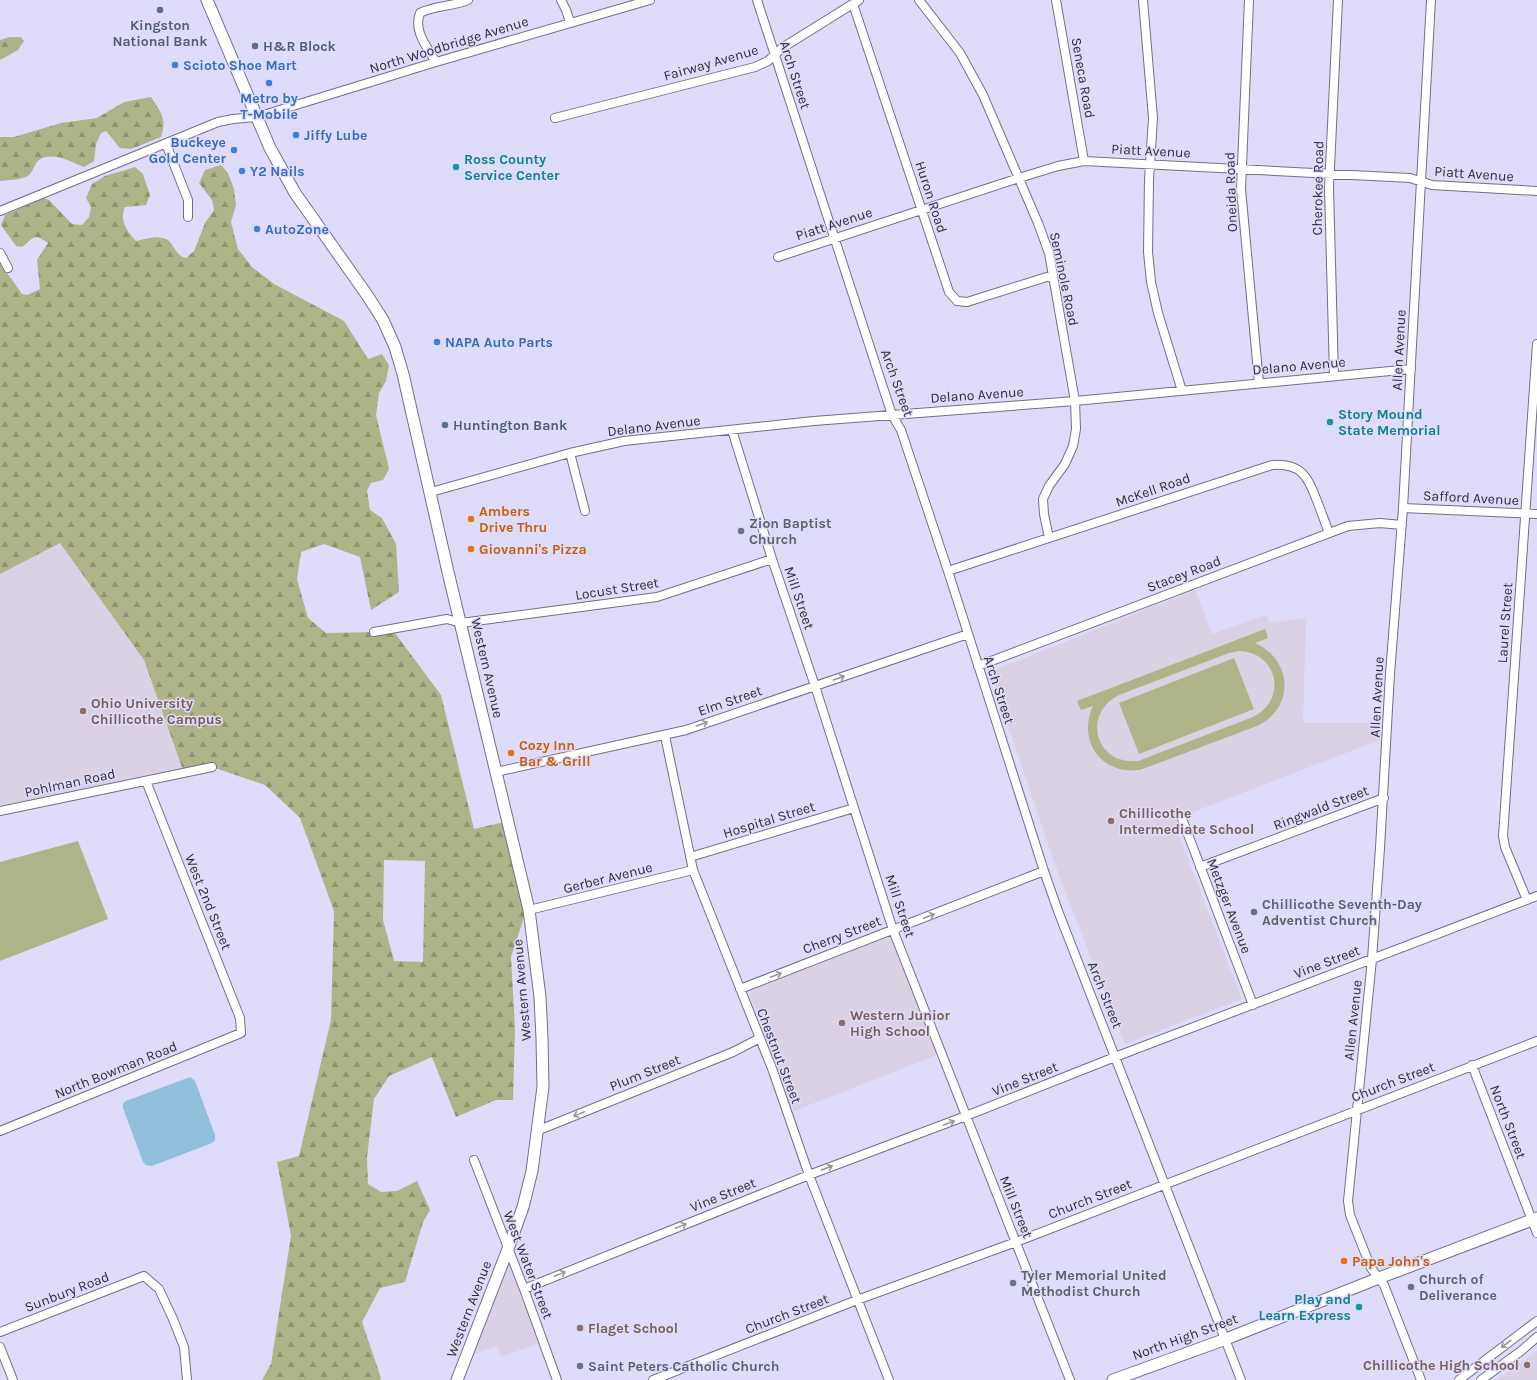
<svg xmlns="http://www.w3.org/2000/svg" width="1537" height="1380" viewBox="0 0 1537 1380" font-family="Karla,sans-serif">
<style>
.commercial{fill:#dad1e6}
.education{fill:#dbd1e5}
.green{fill:#afb488;fill-rule:evenodd}
.forest{fill:url(#forest-firs);fill-rule:evenodd}
.water{fill:#91c0df}
.lines{fill:none;stroke-linecap:round;stroke-linejoin:round}
.minor-casing{stroke:#736f8a;stroke-width:10}
.major-casing{stroke:#736f8a;stroke-width:13}
.minor{stroke:#fff;stroke-width:8}
.major{stroke:#fff;stroke-width:11}
.oneway{stroke:#98969c}
.service-dot{fill:#5c6f8a;stroke:#dfdbfa;stroke-width:1.5}
.shop-dot{fill:#3f7fe0;stroke:#dfdbfa;stroke-width:1.5}
.culture-dot{fill:#0f9aa8;stroke:#dfdbfa;stroke-width:1.5}
.food-dot{fill:#e8710a;stroke:#dfdbfa;stroke-width:1.5}
.worship-dot{fill:#6b7280;stroke:#dfdbfa;stroke-width:1.5}
.education-dot{fill:#8d6e63;stroke:#dfdbfa;stroke-width:1.5}
.labels{text-anchor:middle;dominant-baseline:central;stroke-width:3;stroke-linejoin:round;paint-order:stroke}
.service-label{font-size:14px;font-weight:bold;fill:#4e5e75;stroke:#dfdbfa;text-anchor:start}
.street-label{font-size:14px;fill:#302e3a;stroke:#dfdbfa}
.shop-label{font-size:14px;font-weight:bold;fill:#366cbe;stroke:#dfdbfa;text-anchor:start}
.culture-label{font-size:14px;font-weight:bold;fill:#0d838f;stroke:#dfdbfa;text-anchor:start}
.food-label{font-size:14px;font-weight:bold;fill:#c56008;stroke:#dfdbfa;text-anchor:start}
.worship-label{font-size:14px;font-weight:bold;fill:#5b616d;stroke:#dfdbfa;text-anchor:start}
.education-label{font-size:14px;font-weight:bold;fill:#785e54;stroke:#dfdbfa;text-anchor:start}
</style>
<defs>
<pattern id="forest-firs" width="22" height="20" patternUnits="userSpaceOnUse"><rect width="22" height="20" fill="#afb488"/><path d="M5 1l3.5 6h-7zM16 11l3.5 6h-7z" fill="#8f9370"/></pattern>
</defs>
<rect width="100%" height="100%" fill="#dfdbfa"/>
<path class="commercial" d="M 509,1261 L 540,1343 L 501,1357 L 497,1346 L 471,1355 Z"/>
<path class="education" d="M 62,534 L 148,654 L 184,768 L 0,806 L 0,565 Z
M 1195,590 L 1212,634 L 1266,615 L 1269,623 L 1306,618 L 1303,723 L 1379,723 L 1377,741 L 1188,814 L 1176,828 L 1242,999 L 1125,1044 L 1059,876 L 990,672 Z
M 890,936 L 937,1055 L 794,1111 L 748,990 Z
M 1537,1351 L 1537,1380 L 1496,1380 Z"/>
<path class="green" d="M 1265,629 L 1268,638 L 1255,643 C 1293,660 1295,708 1257,726 L 1140,770 C 1101,775 1077,741 1093,706 L 1081,710 L 1077,701 ZM 1239,651 C 1278,652 1288,700 1253,717 L 1138,761 C 1096,766 1081,714 1119,695 L 1229,653 Z
M 1234,658 L 1254,709 L 1139,754 L 1119,703 Z
M 78,841 L 108,919 L 0,961 L 0,862 Z"/>
<path class="forest" d="M 10,37 L 21,37 L 24,41 L 18,50 L 0,60 L 0,40 Z
M 151,97 C 161,113 167,118 161,137 L 131,149 L 120,148 L 106,131 L 101,133 L 96,144 L 94,161 L 84,167 C 71,162 52,151 39,160 C 34,164 33,172 28,176 C 21,180 8,180 0,181 L 0,137 L 14,137 L 61,123 L 97,118 L 124,102 Z
M 221,165 L 228,173 L 234,189 L 236,205 L 231,222 L 238,249 L 252,267 L 274,284 L 344,321 L 368,359 L 382,354 L 389,365 L 386,381 L 379,393 L 376,415 L 389,469 L 383,480 L 371,483 L 367,491 L 370,510 L 382,518 L 396,544 L 399,592 L 371,610 L 360,557 L 324,544 L 301,552 L 297,579 L 308,618 L 326,633 L 374,632 L 392,629 L 441,695 L 474,829 L 504,822 L 525,914 L 511,957 L 515,1028 L 513,1100 L 496,1100 L 456,1117 L 432,1057 L 389,1076 L 374,1099 L 367,1157 L 368,1184 L 381,1192 L 397,1191 L 417,1181 L 430,1210 L 423,1222 L 405,1282 L 380,1288 L 362,1322 L 381,1378 L 380,1380 L 262,1380 L 271,1364 L 291,1236 L 277,1162 L 299,1156 L 331,1020 L 334,911 L 300,818 L 265,785 L 212,767 L 184,773 L 144,660 L 60,543 L 0,574 L 0,263 L 22,294 L 27,295 L 40,289 L 37,260 L 48,243 C 34,233 34,237 22,247 L 16,246 L 1,225 L 5,215 L 44,198 L 49,200 L 72,224 L 82,225 L 89,217 L 91,207 L 86,198 L 92,184 L 105,176 L 135,167 L 143,174 L 150,195 L 146,205 L 125,207 C 119,221 127,231 136,241 C 145,239 159,234 168,240 C 175,246 176,256 186,258 L 194,251 L 205,223 L 214,210 L 212,200 L 199,183 L 205,170 ZM 384,860 L 425,861 L 423,962 L 394,961 L 383,920 Z"/>
<path class="water" d="M 190,1077 L 195,1081 L 215,1135 L 215,1140 L 212,1143 L 152,1166 L 146,1165 L 143,1162 L 123,1108 L 123,1104 L 126,1101 Z"/>
<g class="lines">
<g class="minor-casing">
<path id="minor" d="M 561,0 L 566,10 L 570,22
M 757,0 L 892,415 L 901,430 L 948,571 L 1044,871 L 1058,911 L 1241,1380
M 919,0 L 960,53 L 983,95 L 1038,223 L 1049,253 L 1075,401 L 1076,429 L 1073,446 L 1065,464 L 1049,486 L 1043,499 L 1044,514 L 1049,538
M 1056,0 L 1084,161
M 1143,0 L 1153,118 L 1149,180 L 1148,252 L 1151,282 L 1158,313 L 1182,391
M 1249,0 L 1241,189 L 1259,383
M 853,4 L 949,292 L 957,301 L 967,302 L 1053,275
M 436,62 C 427,47 413,31 420,13 C 435,5 452,7 468,0
M 555,118 L 755,67 L 768,61 L 782,48 L 859,0
M 166,144 L 188,200 L 188,217
M 0,211 L 218,122 L 233,119 L 257,117 L 436,62 L 650,0
M 0,253 L 8,268
M 778,257 L 1019,178 L 1058,166 L 1084,161 L 1410,178 L 1432,185 L 1537,191
M 1334,376 L 1329,188 L 1338,0
M 732,430 L 772,559 L 815,686 L 893,930 L 1070,1380
M 570,453 L 585,511
M 431,492 L 570,453 L 624,441 L 814,421 L 1075,401 L 1411,369
M 1403,508 L 1537,514
M 948,571 L 1272,465 C 1301,463 1308,476 1317,501 C 1321,511 1325,522 1329,533
M 374,632 L 447,619 L 461,623 L 657,597 L 772,559
M 978,666 L 1348,526 L 1380,523 L 1402,525
M 665,736 L 693,870 L 773,1071 L 809,1175 L 889,1380
M 496,772 L 686,730 L 968,634
M 0,811 L 212,767
M 1181,816 L 1253,1005
M 690,857 L 854,808
M 1200,867 L 1384,798
M 1527,900 L 1505,847 L 1503,836 L 1537,344
M 529,910 L 693,870
M 740,989 L 1044,871
M 1472,1065 L 1537,1233
M 539,1130 L 733,1052 L 760,1038
M 0,1131 L 241,1033 L 240,1018 L 146,781
M 474,1160 L 524,1289 L 557,1380
M 524,1289 L 809,1175 L 966,1116 L 1115,1057 L 1537,896
M 0,1332 L 144,1276 L 159,1289 L 173,1319 L 184,1347 L 187,1380
M 0,1347 L 13,1380
M 653,1380 L 857,1300 L 1016,1242 L 1537,1041
M 1421,1380 L 1384,1285 L 1371,1268 L 1350,1215 L 1348,1201 L 1372,959 L 1380,848 L 1390,674 L 1403,508 L 1431,0
M 1459,1380 L 1537,1321
M 1481,1380 L 1521,1351 L 1537,1337"/>
</g>
<g class="major-casing">
<path id="major" d="M 207,0 L 270,148 L 295,193 L 367,295 L 383,320 L 395,347 L 403,374 L 448,572 L 529,910 L 540,997 L 542,1038 L 543,1087 L 532,1171 L 523,1207 L 508,1249 L 457,1380
M 1113,1380 L 1226,1339 L 1379,1278 L 1537,1218"/>
</g>
<use href="#minor" class="minor"/>
<use href="#major" class="major"/>
</g>
<defs><path id="oneway-shaft" d="M-6 0H5M1.5-3L5.5 0L1.5 3" fill="none" stroke-width="1.6" stroke-linecap="round" stroke-linejoin="round"/></defs>
<g class="oneway">
<use href="#oneway-shaft" transform="translate(839 678) rotate(-19)"/>
<use href="#oneway-shaft" transform="translate(702 724) rotate(-19)"/>
<use href="#oneway-shaft" transform="translate(929 916) rotate(-21)"/>
<use href="#oneway-shaft" transform="translate(776 975) rotate(-21)"/>
<use href="#oneway-shaft" transform="translate(579 1114) rotate(158)"/>
<use href="#oneway-shaft" transform="translate(949 1123) rotate(-20)"/>
<use href="#oneway-shaft" transform="translate(827 1168) rotate(-20)"/>
<use href="#oneway-shaft" transform="translate(681 1226) rotate(-22)"/>
<use href="#oneway-shaft" transform="translate(560 1274) rotate(-22)"/>
<use href="#oneway-shaft" transform="translate(1506 1344) rotate(143)"/>
</g>
<g class="service-dot">
<circle cx="160" cy="10" r="4"/>
<circle cx="255" cy="46" r="4"/>
<circle cx="445" cy="425" r="4"/>
</g>
<g class="shop-dot">
<circle cx="175" cy="65" r="4"/>
<circle cx="269" cy="83" r="4"/>
<circle cx="296" cy="135" r="4"/>
<circle cx="234" cy="150" r="4"/>
<circle cx="242" cy="171" r="4"/>
<circle cx="257" cy="229" r="4"/>
<circle cx="437" cy="342" r="4"/>
</g>
<g class="culture-dot">
<circle cx="456" cy="167" r="4"/>
<circle cx="1330" cy="422" r="4"/>
<circle cx="1359" cy="1307" r="4"/>
</g>
<g class="food-dot">
<circle cx="471" cy="519" r="4"/>
<circle cx="471" cy="549" r="4"/>
<circle cx="511" cy="753" r="4"/>
<circle cx="1344" cy="1261" r="4"/>
</g>
<g class="worship-dot">
<circle cx="741" cy="531" r="4"/>
<circle cx="1254" cy="912" r="4"/>
<circle cx="1013" cy="1283" r="4"/>
<circle cx="1411" cy="1287" r="4"/>
<circle cx="580" cy="1366" r="4"/>
</g>
<g class="education-dot">
<circle cx="83" cy="711" r="4"/>
<circle cx="1111" cy="821" r="4"/>
<circle cx="842" cy="1023" r="4"/>
<circle cx="580" cy="1328" r="4"/>
<circle cx="1527" cy="1365" r="4"/>
</g>
<g class="labels">
<g class="service-label">
<text x="160" y="25" text-anchor="middle">Kingston<tspan x="160" dy="16">National Bank</tspan></text>
<text x="263" y="46">H&amp;R Block</text>
<text x="453" y="425">Huntington Bank</text>
</g>
<g class="street-label">
<text transform="translate(449 45) rotate(-17)">North Woodbridge Avenue</text>
<text transform="translate(711 63) rotate(-16)">Fairway Avenue</text>
<text transform="translate(795 75) rotate(72)">Arch Street</text>
<text transform="translate(1083 78) rotate(80)">Seneca Road</text>
<text transform="translate(1151 151) rotate(3)">Piatt Avenue</text>
<text transform="translate(1474 174) rotate(4)">Piatt Avenue</text>
<text transform="translate(1318 188) rotate(-89)">Cherokee Road</text>
<text transform="translate(1231 192) rotate(-92)">Oneida Road</text>
<text transform="translate(931 197) rotate(72)">Huron Road</text>
<text transform="translate(834 224) rotate(-18)">Piatt Avenue</text>
<text transform="translate(1064 279) rotate(78)">Seminole Road</text>
<text transform="translate(1399 350) rotate(-87)">Allen Avenue</text>
<text transform="translate(1299 366) rotate(-5)">Delano Avenue</text>
<text transform="translate(897 383) rotate(70)">Arch Street</text>
<text transform="translate(977 395) rotate(-4)">Delano Avenue</text>
<text transform="translate(654 426) rotate(-7)">Delano Avenue</text>
<text transform="translate(1153 490) rotate(-19)">McKell Road</text>
<text transform="translate(1471 498) rotate(3)">Safford Avenue</text>
<text transform="translate(1184 574) rotate(-21)">Stacey Road</text>
<text transform="translate(617 589) rotate(-9)">Locust Street</text>
<text transform="translate(799 598) rotate(71)">Mill Street</text>
<text transform="translate(1505 623) rotate(-86)">Laurel Street</text>
<text transform="translate(487 668) rotate(77)">Western Avenue</text>
<text transform="translate(999 690) rotate(72)">Arch Street</text>
<text transform="translate(1377 697) rotate(-87)">Allen Avenue</text>
<text transform="translate(730 701) rotate(-19)">Elm Street</text>
<text transform="translate(70 783) rotate(-12)">Pohlman Road</text>
<text transform="translate(1321 808) rotate(-21)">Ringwald Street</text>
<text transform="translate(769 820) rotate(-17)">Hospital Street</text>
<text transform="translate(608 878) rotate(-14)">Gerber Avenue</text>
<text transform="translate(208 902) rotate(68)">West 2nd Street</text>
<text transform="translate(900 906) rotate(71)">Mill Street</text>
<text transform="translate(1229 906) rotate(69)">Metzger Avenue</text>
<text transform="translate(842 935) rotate(-21)">Cherry Street</text>
<text transform="translate(1327 962) rotate(-21)">Vine Street</text>
<text transform="translate(522 990) rotate(-95)">Western Avenue</text>
<text transform="translate(1105 995) rotate(68)">Arch Street</text>
<text transform="translate(1353 1020) rotate(-84)">Allen Avenue</text>
<text transform="translate(779 1056) rotate(69)">Chestnut Street</text>
<text transform="translate(116 1070) rotate(-22)">North Bowman Road</text>
<text transform="translate(645 1073) rotate(-22)">Plum Street</text>
<text transform="translate(1025 1079) rotate(-22)">Vine Street</text>
<text transform="translate(1393 1082) rotate(-21)">Church Street</text>
<text transform="translate(1508 1122) rotate(69)">North Street</text>
<text transform="translate(723 1195) rotate(-22)">Vine Street</text>
<text transform="translate(1090 1199) rotate(-21)">Church Street</text>
<text transform="translate(1016 1207) rotate(68)">Mill Street</text>
<text transform="translate(528 1265) rotate(69)">West Water Street</text>
<text transform="translate(67 1292) rotate(-21)">Sunbury Road</text>
<text transform="translate(469 1309) rotate(-69)">Western Avenue</text>
<text transform="translate(787 1314) rotate(-21)">Church Street</text>
<text transform="translate(1185 1337) rotate(-20)">North High Street</text>
</g>
<g class="shop-label">
<text x="183" y="65">Scioto Shoe Mart</text>
<text x="269" y="98" text-anchor="middle">Metro by<tspan x="269" dy="16">T-Mobile</tspan></text>
<text x="304" y="135">Jiffy Lube</text>
<text x="226" y="142" text-anchor="end">Buckeye<tspan x="226" dy="16">Gold Center</tspan></text>
<text x="250" y="171">Y2 Nails</text>
<text x="265" y="229">AutoZone</text>
<text x="445" y="342">NAPA Auto Parts</text>
</g>
<g class="culture-label">
<text x="464" y="159">Ross County<tspan x="464" dy="16">Service Center</tspan></text>
<text x="1338" y="414">Story Mound<tspan x="1338" dy="16">State Memorial</tspan></text>
<text x="1351" y="1299" text-anchor="end">Play and<tspan x="1351" dy="16">Learn Express</tspan></text>
</g>
<g class="food-label">
<text x="479" y="511">Ambers<tspan x="479" dy="16">Drive Thru</tspan></text>
<text x="479" y="549">Giovanni's Pizza</text>
<text x="519" y="745">Cozy Inn<tspan x="519" dy="16">Bar &amp; Grill</tspan></text>
<text x="1352" y="1261">Papa John's</text>
</g>
<g class="worship-label">
<text x="749" y="523">Zion Baptist<tspan x="749" dy="16">Church</tspan></text>
<text x="1262" y="904">Chillicothe Seventh-Day<tspan x="1262" dy="16">Adventist Church</tspan></text>
<text x="1021" y="1275">Tyler Memorial United<tspan x="1021" dy="16">Methodist Church</tspan></text>
<text x="1419" y="1279">Church of<tspan x="1419" dy="16">Deliverance</tspan></text>
<text x="588" y="1366">Saint Peters Catholic Church</text>
</g>
<g class="education-label">
<text x="91" y="703">Ohio University<tspan x="91" dy="16">Chillicothe Campus</tspan></text>
<text x="1119" y="813">Chillicothe<tspan x="1119" dy="16">Intermediate School</tspan></text>
<text x="850" y="1015">Western Junior<tspan x="850" dy="16">High School</tspan></text>
<text x="588" y="1328">Flaget School</text>
<text x="1519" y="1365" text-anchor="end">Chillicothe High School</text>
</g>
</g>
</svg>
